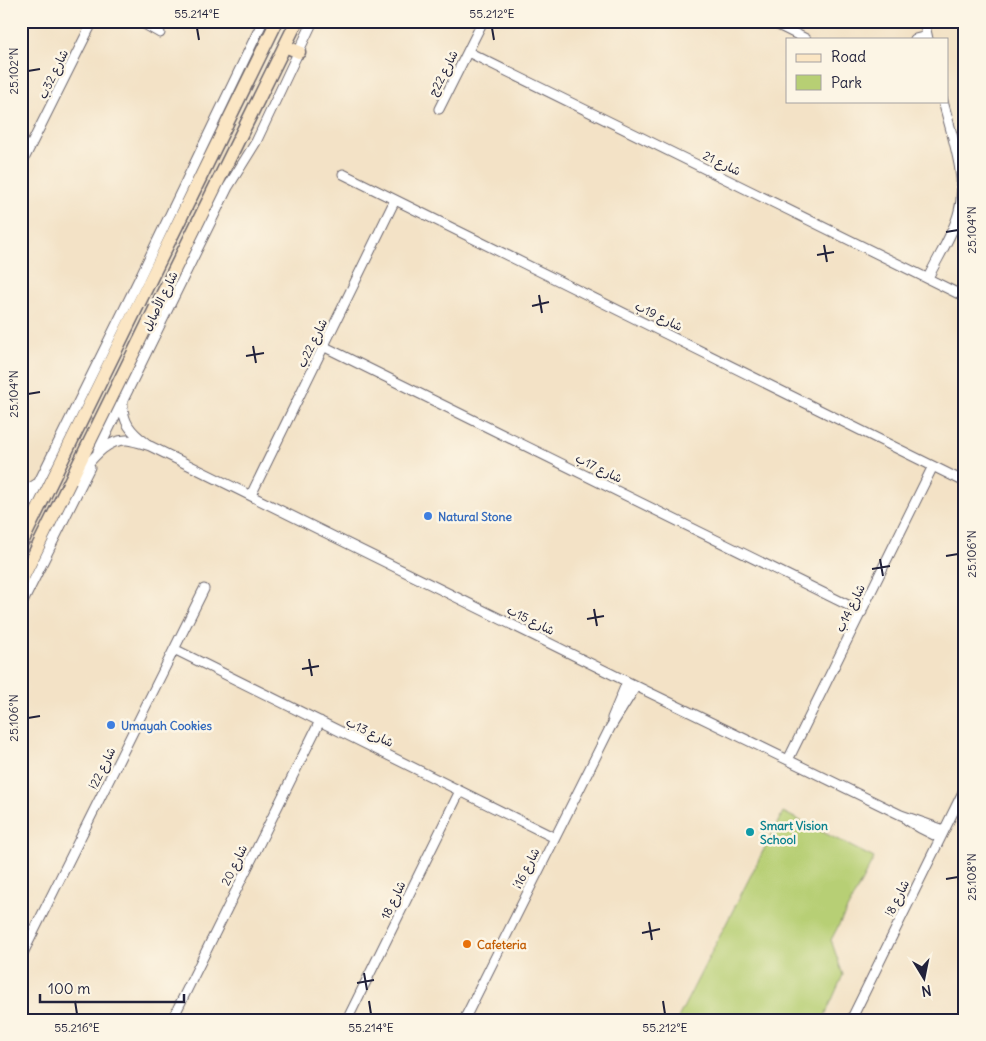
<svg xmlns="http://www.w3.org/2000/svg" width="986" height="1041" viewBox="0 0 986 1041" font-family="Delius,'Playpen Sans Arabic',sans-serif">
<style>
.green{fill:#b7cf74;stroke:#6c7858}
.lines{fill:none;stroke-linecap:round;stroke-linejoin:round}
.street-casing{stroke:#6b656c;stroke-width:11}
.secondary-casing{stroke:#6b656c;stroke-width:15}
.street{stroke:#fff;stroke-width:9}
.secondary{stroke:#fbe6c4;stroke-width:12}
.ticks{fill:none;stroke:#22223b;stroke-width:2}
.shop-dot{fill:#3f7fe0;stroke:#fcf5e5;stroke-width:2}
.culture-dot{fill:#0f9aa8;stroke:#fcf5e5;stroke-width:2}
.food-dot{fill:#e8710a;stroke:#fcf5e5;stroke-width:2}
.labels{text-anchor:middle;dominant-baseline:central;stroke-width:5;stroke-linejoin:round;paint-order:stroke}
.street-label{font-size:12px;fill:#22223b;stroke:#fcf5e5}
.shop-label{font-size:12px;font-weight:bold;fill:#366cbe;stroke:#fcf5e5;text-anchor:start}
.culture-label{font-size:12px;font-weight:bold;fill:#0d838f;stroke:#fcf5e5;text-anchor:start}
.food-label{font-size:12px;font-weight:bold;fill:#c56008;stroke:#fcf5e5;text-anchor:start}
.neatline{fill:none;stroke:#22223b;stroke-width:2}
.ticks-label{font-size:12px;text-anchor:middle;fill:#22223b}
</style>
<rect width="100%" height="100%" fill="#fcf5e5"/>
<filter id="ink" filterUnits="userSpaceOnUse"><feTurbulence type="fractalNoise" baseFrequency=".02" numOctaves="2"/><feDisplacementMap in="SourceGraphic" scale="10" xChannelSelector="R" yChannelSelector="G"/><feConvolveMatrix kernelMatrix="1 2 1 2 8 2 1 2 1" color-interpolation-filters="sRGB"/></filter>
<filter id="wash" filterUnits="userSpaceOnUse"><feTurbulence type="fractalNoise" baseFrequency=".0096" numOctaves="4" result="noise"/><feDisplacementMap in="SourceGraphic" scale="20" xChannelSelector="R" yChannelSelector="G"/><feGaussianBlur stdDeviation="1.12" result="paint"/><feColorMatrix in="noise" values="0 0 0 0 0 0 0 0 0 0 0 0 0 0 0 0 0 1.4 0 .05"/><feComposite in="paint" operator="in"/></filter>
<g filter="url(#wash)">
<rect width="100%" height="100%" fill="#f3e2c6"/>
<path class="green" d="M 783,812 L 874,858 L 831,940 L 843,975 L 823,1020 L 677,1020 Z"/>
</g>
<g filter="url(#ink)">
<g class="lines">
<g class="street-casing">
<path id="street" d="M 139,21 L 160,33
M 770,21 L 806,39
M 924,21 L 928,39
M 915,39 L 927,36
M 468,52 L 965,297
M 439,109 L 483,21
M 21,142 L 30,147
M 21,165 L 93,21
M 343,174 L 965,482
M 928,278 C 938,257 954,233 959,211 C 968,179 951,133 943,101
M 325,347 L 862,612
M 123,402 C 122,422 131,432 146,443
M 98,451 L 228,187 L 256,142 L 313,21
M 75,479 C 89,464 104,439 127,440 C 135,441 143,444 150,446 L 636,686 L 901,815 L 944,830
M 21,494 L 36,484
M 251,495 L 395,200
M 21,518 L 139,279 L 263,21
M 21,606 L 90,467
M 174,649 L 555,838
M 612,718 L 627,682
M 788,760 L 933,466
M 907,820 L 920,828 L 940,838
M 21,957 L 204,589
M 172,1020 L 320,721
M 347,1020 L 460,791
M 464,1020 L 610,728 L 636,686
M 851,1020 L 965,788"/>
</g>
<g class="secondary-casing">
<path id="secondary" d="M 285,46 L 299,52
M 21,544 L 277,21
M 21,581 L 297,21"/>
</g>
<use href="#street" class="street"/>
<use href="#secondary" class="secondary"/>
</g>
</g>
<path class="ticks" d="M 197,28 L 199,40M 492,28 L 494,40M 28,71 L 40,69M 946,232 L 958,230M 824,245 L 827,262M 817,255 L 834,252M 539,295 L 542,313M 532,306 L 549,302M 253,346 L 256,363M 246,356 L 264,353M 28,394 L 40,392M 946,556 L 958,554M 880,559 L 883,576M 872,569 L 890,566M 594,609 L 597,626M 587,619 L 604,616M 309,659 L 312,676M 302,669 L 319,666M 28,718 L 40,716M 946,879 L 958,877M 649,922 L 652,940M 642,933 L 660,929M 364,973 L 367,990M 357,983 L 374,980M 75,1001 L 77,1014M 369,1001 L 371,1014M 663,1001 L 665,1014"/>
<g class="shop-dot">
<circle cx="428" cy="516" r="5"/>
<circle cx="111" cy="725" r="5"/>
</g>
<circle class="culture-dot" cx="750" cy="832" r="5"/>
<circle class="food-dot" cx="467" cy="944" r="5"/>
<g class="labels">
<g class="street-label">
<text transform="translate(443 73) rotate(-63)">شارع 22ج</text>
<text transform="translate(53 74) rotate(-64)">شارع 32ب</text>
<text transform="translate(722 163) rotate(26)">شارع 21</text>
<text transform="translate(160 301) rotate(-64)">شارع الأصايل</text>
<text transform="translate(659 316) rotate(26)">شارع 19ب</text>
<text transform="translate(312 343) rotate(-64)">شارع 22ب</text>
<text transform="translate(599 468) rotate(26)">شارع 17ب</text>
<text transform="translate(850 608) rotate(-64)">شارع 14ب</text>
<text transform="translate(531 620) rotate(26)">شارع 15ب</text>
<text transform="translate(370 732) rotate(26)">شارع 13ب</text>
<text transform="translate(102 768) rotate(-64)">شارع 22ا</text>
<text transform="translate(234 865) rotate(-64)">شارع 20</text>
<text transform="translate(526 868) rotate(-63)">شارع 16ا</text>
<text transform="translate(897 898) rotate(-64)">شارع 8ا</text>
<text transform="translate(393 900) rotate(-64)">شارع 18</text>
</g>
<g class="shop-label">
<text x="438" y="516">Natural Stone</text>
<text x="121" y="725">Umayah Cookies</text>
</g>
<g class="culture-label">
<text x="760" y="825">Smart Vision<tspan x="760" dy="14">School</tspan></text>
</g>
<g class="food-label">
<text x="477" y="944">Cafeteria</text>
</g>
</g>
<rect width="986" height="1041" fill="none" stroke="#fcf5e5" stroke-width="55"/>
<rect x="786" y="38" width="162" height="65" fill="#fcf5e5" stroke="#a5a1a1"/>
<rect x="796" y="54" width="25" height="8" fill="#fbe6c4" stroke="#a5a1a1"/>
<text x="831" y="62" font-size="15" fill="#22223b">Road</text>
<rect x="796" y="75" width="25" height="15" fill="#b7cf74" stroke="#a5a1a1"/>
<text x="831" y="88" font-size="15" fill="#22223b">Park</text>
<g transform="translate(924 978) rotate(170)" stroke="#fcf5e5" stroke-width="4" paint-order="stroke">
<path d="M0-4L9 19L0 12L-9 19Z" fill="#22223b"/>
<text y="-8" font-size="14" font-weight="bold" text-anchor="middle" fill="#22223b">N</text>
</g>
<path d="M40 994v8h144v-8" fill="none" stroke="#22223b" stroke-width="2.5"/>
<text x="48" y="994" font-size="15" fill="#22223b" stroke="#fcf5e5" stroke-width="4" paint-order="stroke">100 m</text>
<rect x="28" y="28" width="930" height="986" class="neatline"/>
<g class="ticks-label">
<text x="197" y="18">55.214°E</text>
<text x="492" y="18">55.212°E</text>
<text transform="translate(14 71) rotate(-90)" y="4">25.102°N</text>
<text transform="translate(972 230) rotate(-90)" y="4">25.104°N</text>
<text transform="translate(14 394) rotate(-90)" y="4">25.104°N</text>
<text transform="translate(972 554) rotate(-90)" y="4">25.106°N</text>
<text transform="translate(14 718) rotate(-90)" y="4">25.106°N</text>
<text transform="translate(972 877) rotate(-90)" y="4">25.108°N</text>
<text x="77" y="1032">55.216°E</text>
<text x="371" y="1032">55.214°E</text>
<text x="665" y="1032">55.212°E</text>
</g>
</svg>
